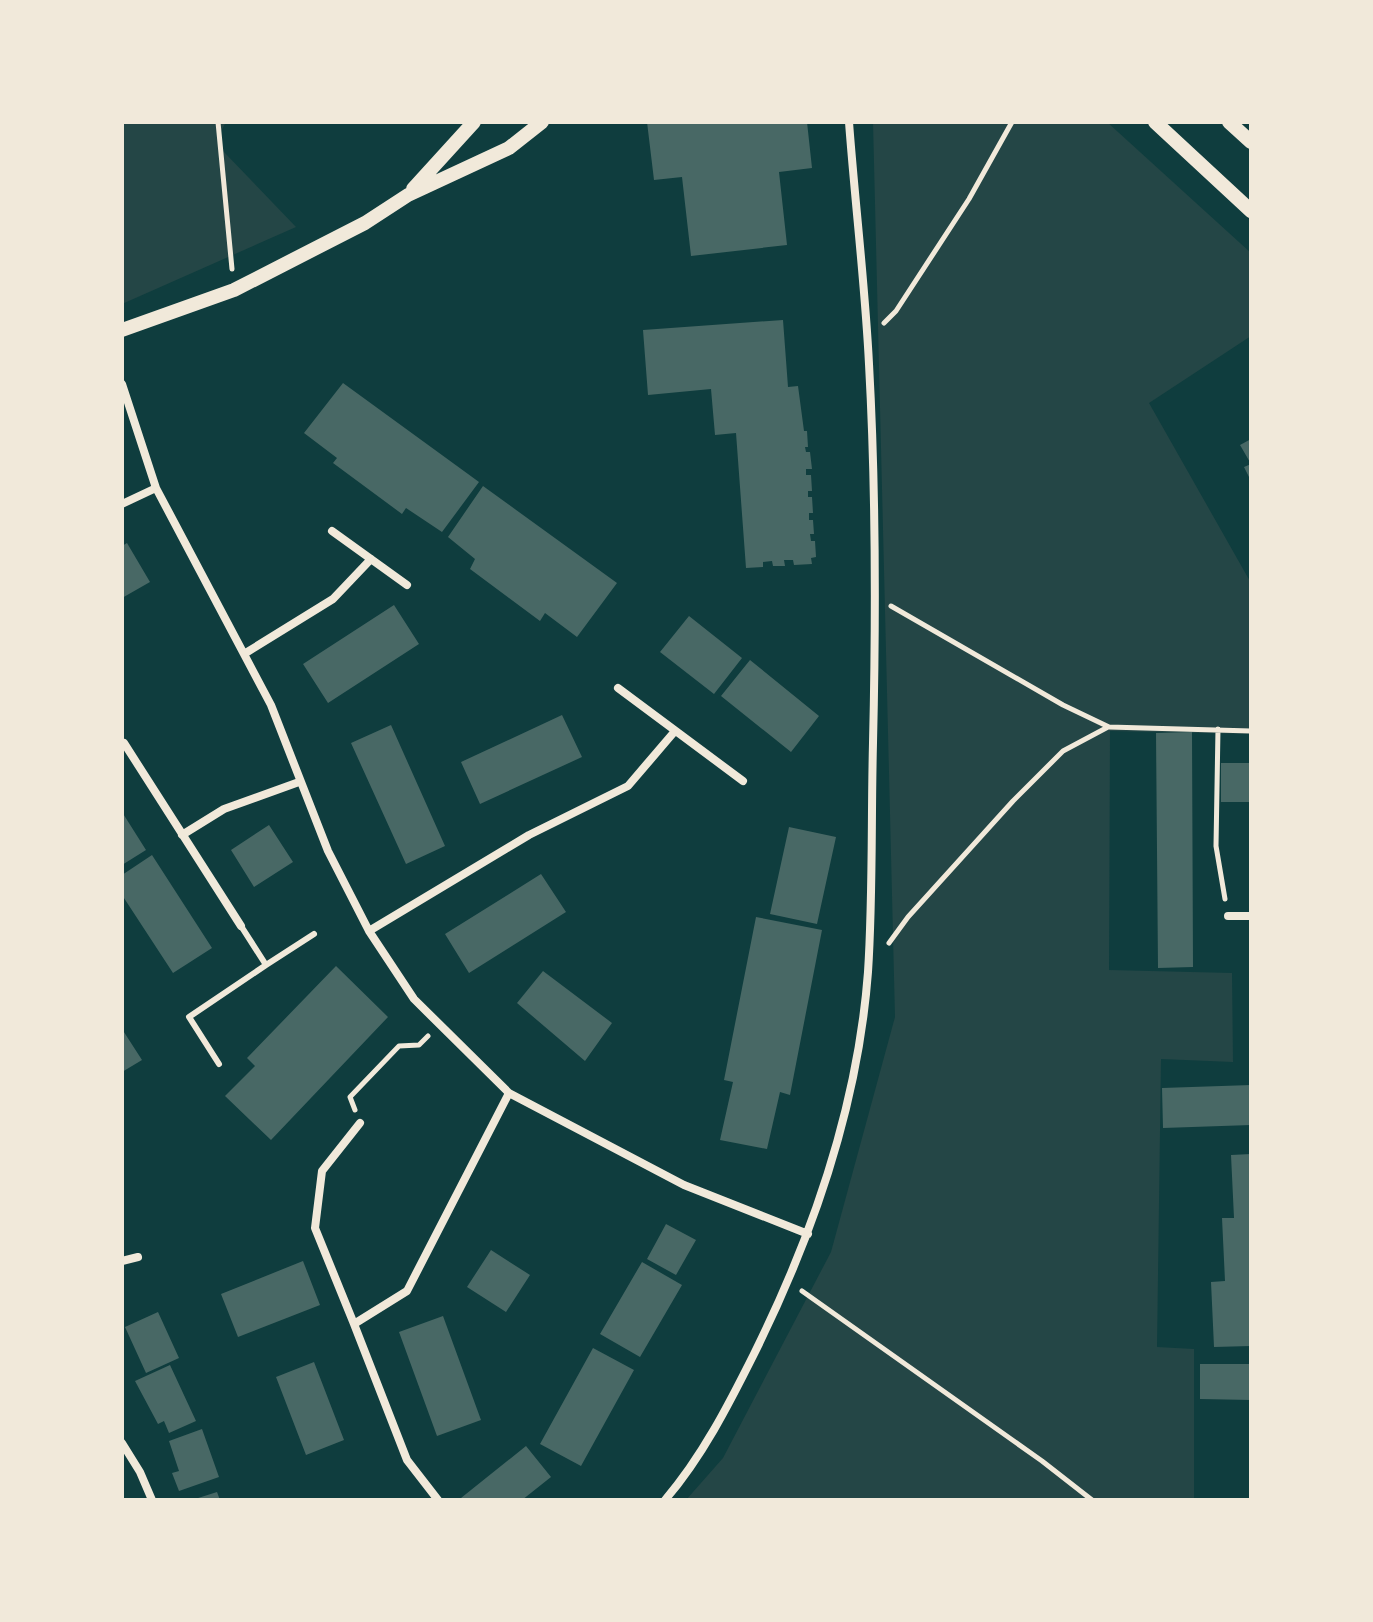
<svg xmlns="http://www.w3.org/2000/svg" width="1373" height="1622" viewBox="0 0 1373 1622" font-family="'Work Sans',sans-serif">
<style>
.green{fill:#244646}
.building{fill:#486865}
.lines{fill:none;stroke-linecap:round;stroke-linejoin:round}
.path{stroke:#f1e9da;stroke-width:5}
.service{stroke:#f1e9da;stroke-width:6}
.minor{stroke:#f1e9da;stroke-width:8}
.tertiary{stroke:#f1e9da;stroke-width:14}
</style>
<rect width="100%" height="100%" fill="#0f3d3e"/>
<path class="green" d="M 122,122 L 226,122 L 220,133 L 223,151 L 296,227 L 122,304 Z
M 873,122 L 1107,122 L 1251,253 L 1251,336 L 1149,403 L 1251,583 L 1251,734 L 1110,731 L 1109,970 L 1232,973 L 1233,1062 L 1161,1059 L 1157,1347 L 1194,1349 L 1194,1500 L 686,1500 L 723,1458 L 831,1252 L 895,1017 Z"/>
<path class="building" d="M 647,122 L 807,122 L 812,168 L 779,172 L 787,245 L 691,256 L 682,177 L 654,180 Z
M 783,320 L 788,387 L 798,386 L 804,431 L 807,431 L 808,447 L 805,447 L 806,452 L 810,452 L 812,469 L 806,469 L 806,475 L 811,475 L 812,491 L 808,491 L 808,497 L 812,497 L 813,513 L 809,513 L 809,520 L 813,520 L 814,534 L 810,534 L 811,541 L 815,541 L 816,557 L 811,558 L 812,564 L 794,565 L 793,560 L 784,560 L 785,566 L 773,566 L 772,561 L 763,562 L 763,567 L 746,568 L 736,433 L 715,435 L 711,389 L 648,395 L 643,330 Z
M 343,383 L 479,482 L 442,532 L 406,508 L 402,514 L 333,463 L 337,458 L 304,433 Z
M 1251,439 L 1251,481 L 1244,467 L 1251,464 L 1240,445 Z
M 483,486 L 617,583 L 577,637 L 545,613 L 540,621 L 470,569 L 475,559 L 448,537 Z
M 127,543 L 150,582 L 122,598 L 122,546 Z
M 394,605 L 419,644 L 328,703 L 303,664 Z
M 689,616 L 742,658 L 714,694 L 660,652 Z
M 750,660 L 819,716 L 791,752 L 721,696 Z
M 562,715 L 582,757 L 480,804 L 461,762 Z
M 391,725 L 445,846 L 406,864 L 351,743 Z
M 1192,732 L 1193,967 L 1158,968 L 1156,733 Z
M 1221,763 L 1251,763 L 1251,802 L 1221,802 Z
M 122,812 L 146,850 L 122,865 Z
M 269,825 L 293,862 L 254,887 L 231,850 Z
M 789,827 L 836,837 L 817,924 L 770,914 Z
M 152,855 L 212,948 L 173,973 L 122,895 L 122,875 Z
M 541,874 L 566,912 L 469,973 L 445,934 Z
M 756,917 L 822,930 L 790,1095 L 780,1092 L 767,1149 L 720,1140 L 733,1082 L 724,1080 Z
M 336,966 L 388,1017 L 271,1140 L 225,1096 L 255,1066 L 247,1058 Z
M 543,971 L 612,1023 L 585,1061 L 517,1003 Z
M 122,1029 L 142,1060 L 122,1072 Z
M 1251,1085 L 1251,1125 L 1163,1128 L 1162,1088 Z
M 1251,1154 L 1251,1346 L 1214,1347 L 1211,1282 L 1225,1281 L 1222,1218 L 1234,1218 L 1231,1155 Z
M 666,1224 L 696,1240 L 676,1275 L 647,1259 Z
M 491,1250 L 530,1275 L 506,1312 L 467,1287 Z
M 303,1261 L 320,1305 L 238,1337 L 221,1294 Z
M 642,1262 L 682,1285 L 640,1357 L 600,1334 Z
M 158,1312 L 179,1358 L 146,1373 L 125,1327 Z
M 443,1316 L 481,1420 L 437,1436 L 399,1332 Z
M 593,1348 L 634,1370 L 581,1466 L 540,1444 Z
M 314,1362 L 344,1440 L 306,1455 L 276,1377 Z
M 1200,1364 L 1251,1364 L 1251,1400 L 1200,1399 Z
M 170,1365 L 196,1421 L 169,1433 L 164,1421 L 158,1424 L 135,1381 Z
M 202,1429 L 219,1477 L 179,1491 L 172,1473 L 179,1471 L 169,1441 Z
M 526,1446 L 551,1477 L 522,1500 L 462,1500 L 461,1498 Z
M 217,1492 L 220,1500 L 195,1500 L 195,1499 Z"/>
<g class="lines">
<path class="path" d="M 218,122 L 232,269
M 884,323 L 896,311 L 969,199 L 1012,122
M 891,606 L 1063,705 L 1109,727 L 1251,731
M 1218,729 L 1216,846 L 1225,899
M 889,943 L 908,917 L 1013,801 L 1063,751 L 1108,727
M 355,1110 L 350,1097 L 399,1046 L 419,1045 L 428,1036
M 802,1291 L 1042,1461 L 1092,1500"/>
<path class="service" d="M 241,926 L 266,965 L 314,934
M 219,1064 L 189,1017 L 266,965"/>
<path class="minor" d="M 122,384 L 156,488 L 271,705 L 328,851 L 369,931 L 414,999 L 509,1093 L 684,1185 L 808,1234
M 122,504 L 156,488
M 332,531 L 407,585
M 244,654 L 333,599 L 371,559
M 618,688 L 743,781
M 124,743 L 241,926
M 182,835 L 224,809 L 299,782
M 1228,916 L 1251,916
M 369,931 L 529,835 L 628,786 L 675,731
M 122,1261 L 138,1257
M 354,1324 L 315,1228 L 322,1171 L 360,1123
M 122,1443 L 140,1472 L 152,1500
M 438,1500 L 407,1460 L 354,1324 L 407,1291 L 509,1093
M 665,1500 C 702,1457 729,1404 754,1354 C 813,1235 858,1105 868,972 C 873,896 871,819 873,743 C 876,617 876,491 869,364 C 865,284 855,203 849,122"/>
<path class="tertiary" d="M 1155,122 L 1251,211
M 1229,122 L 1251,142
M 413,189 L 474,122
M 122,330 L 234,290 L 365,223 L 408,195 L 509,148 L 542,122"/>
</g>
<rect width="1373" height="1622" fill="none" stroke="#f1e9da" stroke-width="248"/>
</svg>
